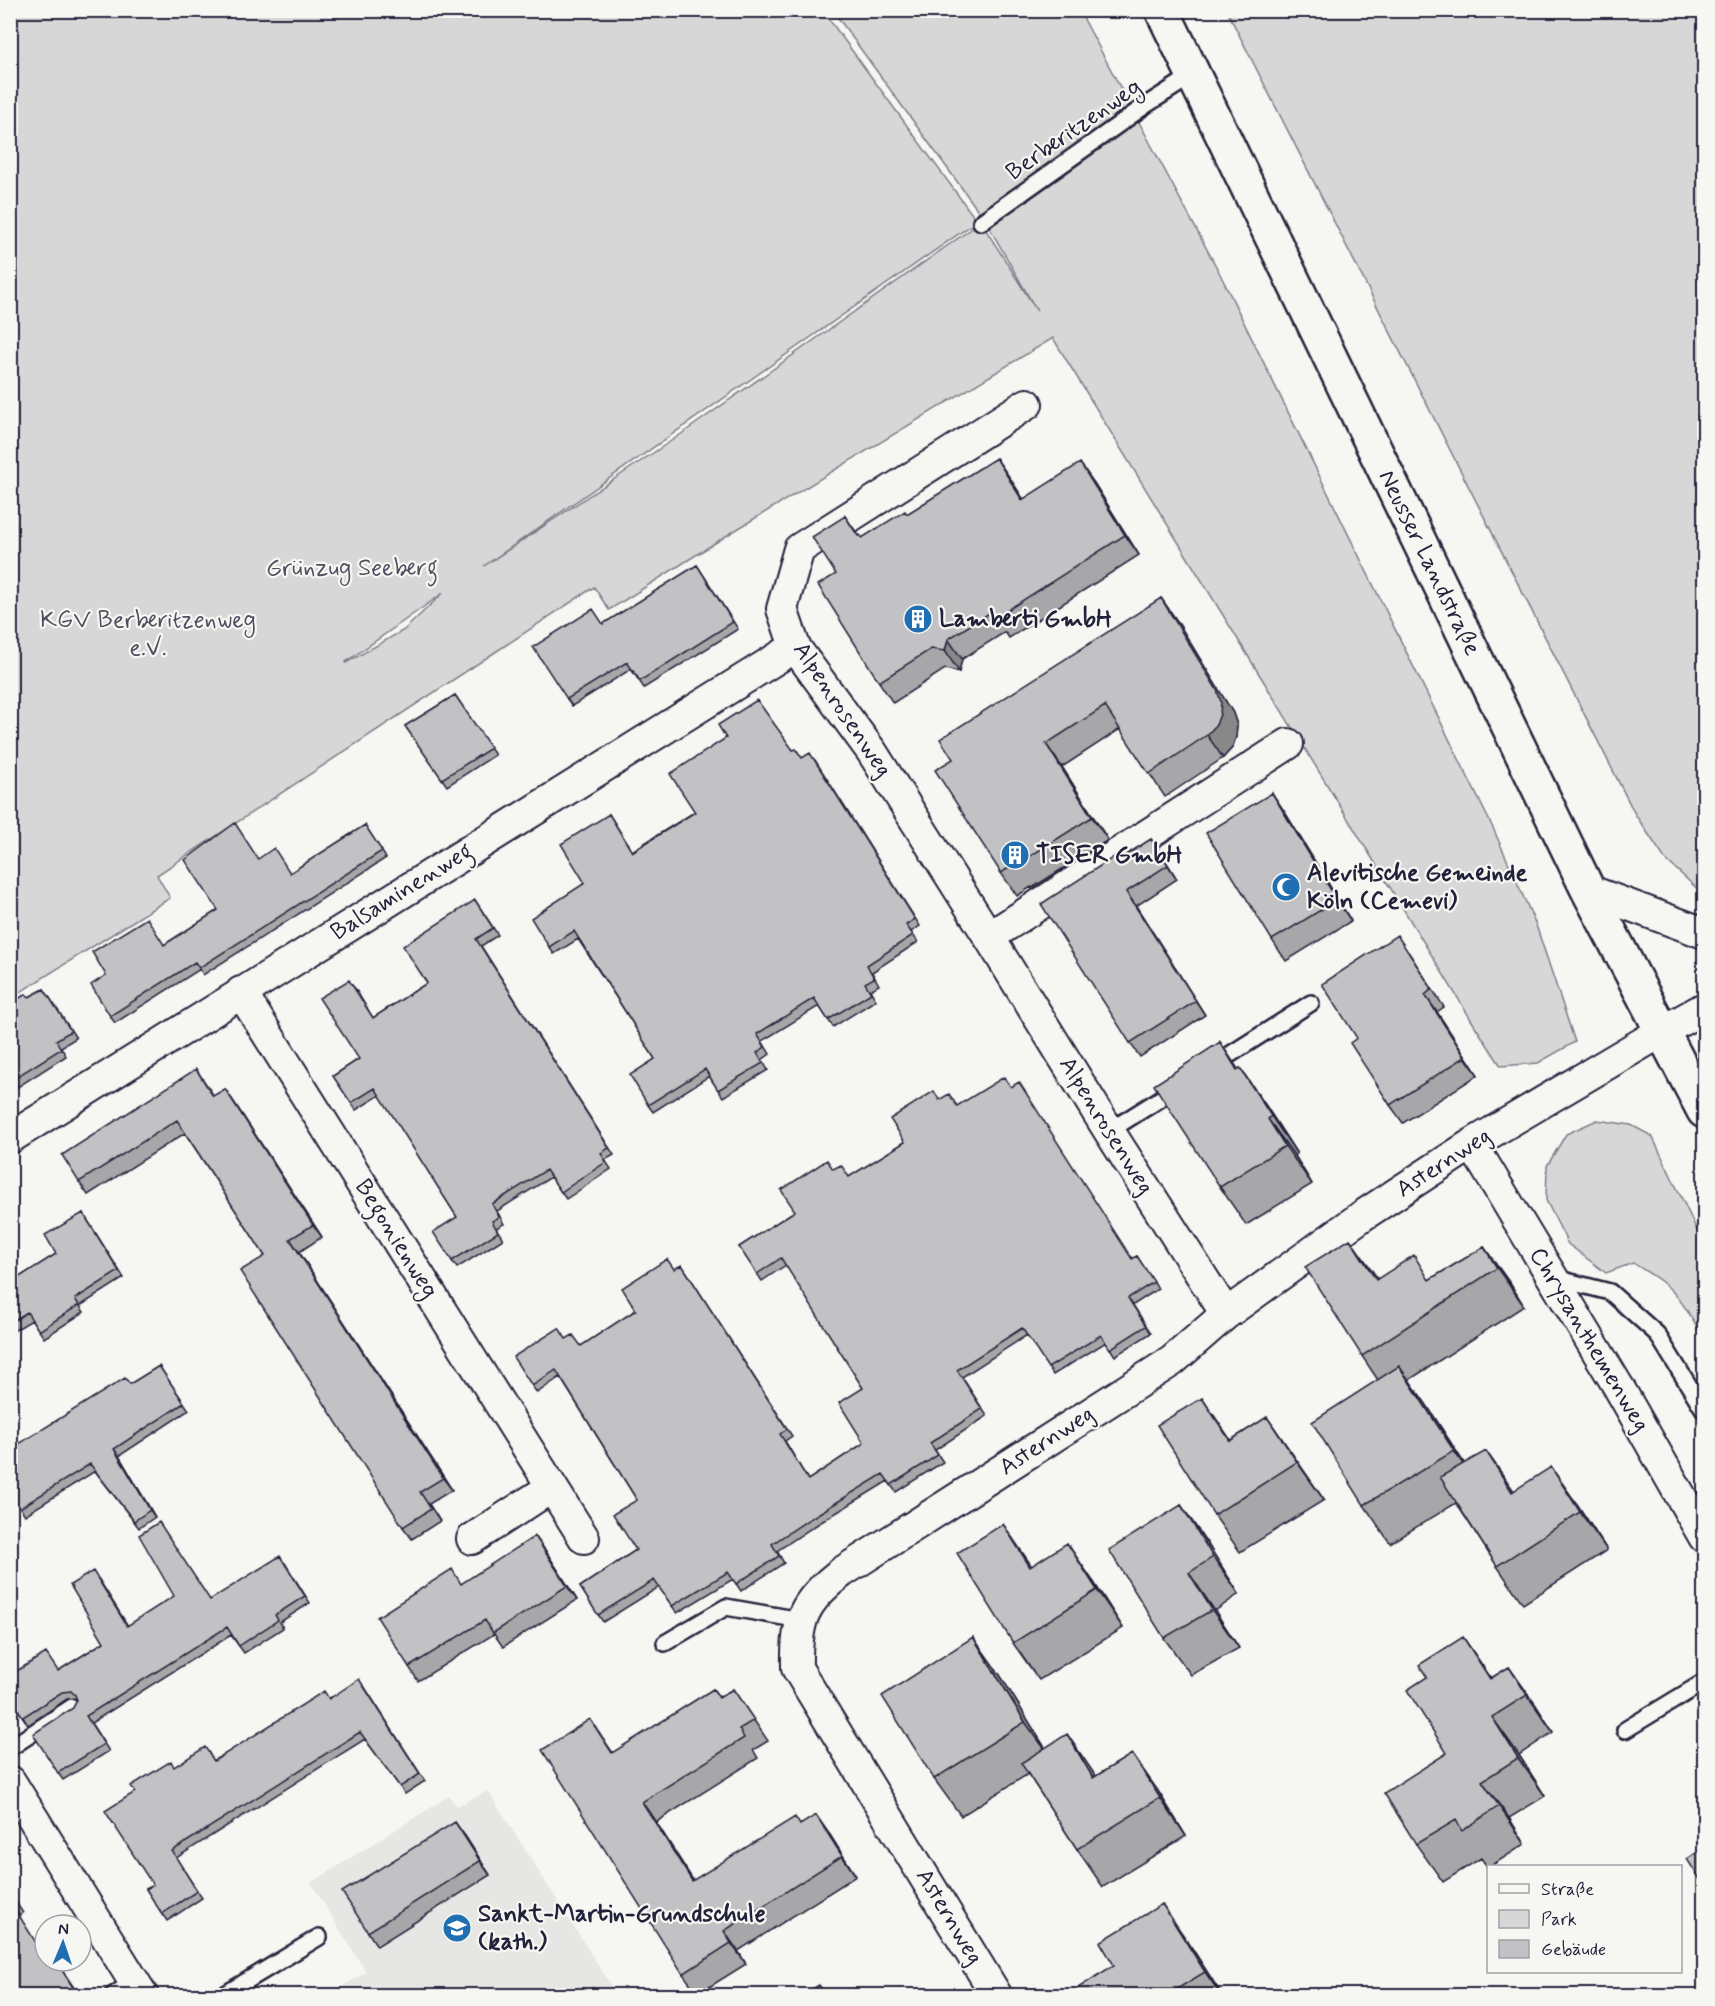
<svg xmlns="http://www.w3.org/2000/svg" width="1715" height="2006" viewBox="0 0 1715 2006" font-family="Mynerve,sans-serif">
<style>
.built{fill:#e6e6e4}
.green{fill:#d7d7d7;stroke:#7c7c89;stroke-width:1.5;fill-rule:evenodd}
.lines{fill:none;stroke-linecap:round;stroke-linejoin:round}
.lane-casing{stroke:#22223b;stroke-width:20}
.street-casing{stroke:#22223b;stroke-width:34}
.secondary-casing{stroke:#22223b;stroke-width:38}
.lane{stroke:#f6f6f2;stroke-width:15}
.street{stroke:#f6f6f2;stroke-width:30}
.secondary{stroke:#f6f6f2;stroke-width:33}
.wall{fill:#a7a7a9;stroke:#22223b;stroke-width:1.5}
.shaded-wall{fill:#888889;stroke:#22223b;stroke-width:1.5}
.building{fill:#c2c2c4;stroke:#22223b;stroke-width:1.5}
.labels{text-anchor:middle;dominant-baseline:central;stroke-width:4.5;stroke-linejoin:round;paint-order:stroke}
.street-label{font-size:24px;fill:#22223b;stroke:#f6f6f2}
.park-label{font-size:24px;fill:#4f4f62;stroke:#f6f6f2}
.poi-label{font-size:24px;font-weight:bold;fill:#22223b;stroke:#f6f6f2;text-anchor:start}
</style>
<rect width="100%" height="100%" fill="#f6f6f2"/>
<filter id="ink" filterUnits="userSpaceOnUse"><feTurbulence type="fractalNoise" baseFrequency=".0167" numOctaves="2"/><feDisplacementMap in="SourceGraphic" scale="12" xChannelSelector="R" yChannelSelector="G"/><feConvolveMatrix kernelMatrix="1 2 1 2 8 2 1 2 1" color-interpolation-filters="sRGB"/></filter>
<g filter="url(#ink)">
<path class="built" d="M 488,1791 L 617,1995 L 329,1995 L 366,1972 L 311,1883 L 449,1796 L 457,1806 Z"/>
<path class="green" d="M 1079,10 L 1218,270 L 1493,828 L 1536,925 L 1575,1042 L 1538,1063 L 1501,1066 L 1475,1026 L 1053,338 L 734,531 L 609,610 L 594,587 L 157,875 L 170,898 L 11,998 L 11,11 L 823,11 L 977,221 L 484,566 L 677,437 L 981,222 L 1037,311 L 985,220 L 833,11 ZM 443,593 L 404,630 L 346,663 L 346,662 Z
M 1227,11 L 1704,11 L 1704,895 L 1665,859 L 1635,814 Z
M 1597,1120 L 1631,1125 L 1652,1136 L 1704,1245 L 1704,1340 C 1694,1323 1684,1302 1669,1288 C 1659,1278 1645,1271 1633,1263 L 1606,1273 L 1568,1244 L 1546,1200 L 1547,1166 L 1566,1134 Z"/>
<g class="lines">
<g class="lane-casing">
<path id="lane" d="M 981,222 L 1146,105 L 1193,75
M 1212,1066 L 1311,1003
M 1109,1131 L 1179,1087
M 1555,1278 L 1610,1292 L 1657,1334 L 1704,1410
M 665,1643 L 726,1607 L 801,1620
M 1625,1730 L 1704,1682
M 10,1748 L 72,1707
M 112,1996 L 134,1981
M 222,1996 L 319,1937"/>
</g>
<g class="street-casing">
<path id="street" d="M 1027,404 L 799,549 L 782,609 L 795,647 L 872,752 L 989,937 L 1109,1131 L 1226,1314
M 1588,890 L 1704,933
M 989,937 L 1288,744
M 241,992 L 584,1538
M 10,1138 L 795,647
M 1472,1144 L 1618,1386 L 1704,1537
M 472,1539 L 552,1487
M 10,1781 L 143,1996
M 997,1996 L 797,1668 C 796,1620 803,1601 842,1572 L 1172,1361 L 1226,1314 L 1362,1216 L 1472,1144 L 1661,1032 L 1704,1008"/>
</g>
<g class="secondary-casing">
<path id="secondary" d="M 1162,10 L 1588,890 L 1704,1111"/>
</g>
<use href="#lane" class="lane"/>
<use href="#street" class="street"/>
<use href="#secondary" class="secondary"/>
</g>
<path class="wall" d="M 996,458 L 1023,499 L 1094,483 L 1139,555 L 1009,638 L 1005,632 L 962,659 L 959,672 L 945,669 L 893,703 L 879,682 L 836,574 L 845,516 L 859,536 L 862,538 L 907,514 Z
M 697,565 L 738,629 L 644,688 L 631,669 L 572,706 L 567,699 L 603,624 Z
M 1161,598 L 1177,621 L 1233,713 L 1237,725 L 1236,737 L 1232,748 L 1223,758 L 1165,797 L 1120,729 L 1062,767 L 1108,840 L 1032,888 L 1031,887 L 1017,896 L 1001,873 L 953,759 Z
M 455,695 L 495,755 L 447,786 L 405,726 Z
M 793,750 L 802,758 L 815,760 L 920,926 L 911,932 L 918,942 L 872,972 L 879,985 L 870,990 L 876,1000 L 833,1027 L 819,1006 L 762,1041 L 770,1054 L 762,1060 L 768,1070 L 723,1097 L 709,1076 L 653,1112 L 648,1105 L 655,1059 L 625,1011 L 578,939 L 554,954 L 549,947 L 585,883 L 609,814 L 632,851 Z
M 1272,793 L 1286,814 L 1351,921 L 1286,961 L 1272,940 Z
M 365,825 L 386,858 L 203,975 L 200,969 L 115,1023 L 110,1016 L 165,944 L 218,910 L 259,859 L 290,873 Z
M 1151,839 L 1177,879 L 1136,906 L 1205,1015 L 1140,1057 L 1130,1043 L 1120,859 Z
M 475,900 L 498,935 L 481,946 L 614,1155 L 605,1160 L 611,1169 L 566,1199 L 551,1177 L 497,1211 L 504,1224 L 496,1228 L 503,1239 L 457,1268 L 452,1261 L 457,1217 L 380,1095 L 356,1110 L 333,1076 L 359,1059 L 354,987 L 373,1018 L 427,983 Z
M 1409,953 L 1444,1007 L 1437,1012 L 1478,1075 L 1403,1123 L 1390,1105 L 1357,1038 Z
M 44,989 L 76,1038 L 61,1047 L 66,1056 L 10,1092 L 10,1004 L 29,997 Z
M 1220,1042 L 1238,1069 L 1240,1068 L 1266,1106 L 1297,1154 L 1295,1156 L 1312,1184 L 1246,1225 L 1220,1187 Z
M 196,1069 L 214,1096 L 225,1089 L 322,1237 L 299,1252 L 452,1490 L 429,1504 L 440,1521 L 412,1539 L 403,1527 L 265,1256 L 185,1133 L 88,1195 L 79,1182 Z
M 940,1099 L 957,1106 L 1133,1258 L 1137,1256 L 1158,1289 L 1133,1305 L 1151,1333 L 1115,1356 L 1106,1342 L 1053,1375 L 1027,1335 L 962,1377 L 987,1416 L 935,1450 L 943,1462 L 896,1492 L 888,1481 L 813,1527 L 777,1551 L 784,1563 L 741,1591 L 733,1579 L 677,1613 L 659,1587 L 603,1622 L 580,1587 L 636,1550 L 637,1500 L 560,1377 L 537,1393 L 532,1386 L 581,1346 L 636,1310 L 674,1269 L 682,1265 L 792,1436 L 785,1441 L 808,1480 L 864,1443 L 863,1388 L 786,1265 L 762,1281 L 739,1247 L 795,1211 L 833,1169 L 849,1177 L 905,1142 Z
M 83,1213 L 124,1278 L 80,1306 L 84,1312 L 44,1338 L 32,1320 L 10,1333 L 10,1283 L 56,1254 Z
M 1484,1247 L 1511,1285 L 1524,1306 L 1409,1380 L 1426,1404 L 1464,1463 L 1514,1491 L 1577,1504 L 1607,1550 L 1523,1604 L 1497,1566 L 1456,1503 L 1390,1543 L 1364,1505 L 1378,1380 L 1362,1356 L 1430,1279 Z
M 159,1366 L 189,1410 L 119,1456 L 155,1517 L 139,1528 L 95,1471 L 25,1515 L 13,1497 L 10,1499 L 10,1440 L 15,1447 L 130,1384 Z
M 1267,1417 L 1324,1500 L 1240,1552 L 1214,1515 L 1231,1440 Z
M 1181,1505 L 1207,1543 L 1239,1594 L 1215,1611 L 1239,1648 L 1191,1675 L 1164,1638 Z
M 545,1550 L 577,1600 L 503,1647 L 494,1634 L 418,1681 L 409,1667 Z
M 285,1563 L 310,1603 L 280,1622 L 283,1628 L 244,1653 L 231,1635 L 91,1723 L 109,1751 L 63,1780 L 58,1773 L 73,1708 L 77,1700 L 76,1698 L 67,1699 L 28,1725 L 10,1698 L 58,1671 L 104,1642 L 98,1578 L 128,1626 L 210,1600 Z
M 1032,1566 L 1093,1581 L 1123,1628 L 1039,1680 L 1013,1643 Z
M 1509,1667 L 1553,1732 L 1519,1755 L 1545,1796 L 1509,1818 L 1525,1844 L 1491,1866 L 1488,1866 L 1488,1868 L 1481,1858 L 1443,1882 L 1416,1844 L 1447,1753 L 1491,1678 Z
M 1000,1675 L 1045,1748 L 1096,1776 L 1132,1754 L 1158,1791 L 1186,1836 L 1103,1887 L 1077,1849 L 1028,1774 L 961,1816 L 934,1779 Z
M 364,1686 L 425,1781 L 405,1794 L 365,1739 L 176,1858 L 202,1898 L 167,1921 L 146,1889 L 153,1885 L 214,1760 L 329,1698 Z
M 713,1689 L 719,1697 L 733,1689 L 768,1741 L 753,1750 L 758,1758 L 656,1822 L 693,1881 L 801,1824 L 830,1835 L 856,1876 L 738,1951 L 746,1964 L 698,1994 L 683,1974 L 604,1740 L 613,1753 Z
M 465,1836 L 490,1875 L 377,1946 L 368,1932 Z
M 10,1893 L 23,1913 L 19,1916 L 45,1961 L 56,1961 L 79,1995 L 10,1995 Z
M 1188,1942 L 1222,1995 L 1067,1995 Z"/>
<path class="shaded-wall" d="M 996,458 L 1010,478 L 1037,520 L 1022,500 Z
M 1080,463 L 1094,483 L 1139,555 L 1125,535 Z
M 1161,598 L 1177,621 L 1233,713 L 1237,725 L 1236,737 L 1232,748 L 1223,758 L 1207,735 Z
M 948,639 L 962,659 L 959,672 L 945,651 Z
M 1046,744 L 1062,767 L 1108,840 L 1092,817 Z
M 1272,793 L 1286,814 L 1351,921 L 1337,900 Z
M 1151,839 L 1161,853 L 1177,879 L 1168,865 Z
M 1126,892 L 1136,906 L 1205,1015 L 1196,1001 Z
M 1425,995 L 1437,1012 L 1478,1075 L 1465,1057 Z
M 1240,1068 L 1266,1106 L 1297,1154 L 1271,1116 Z
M 225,1089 L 234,1102 L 322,1237 L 313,1225 Z
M 1268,1119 L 1295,1156 L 1312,1184 L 1285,1146 Z
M 290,1239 L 299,1252 L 452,1490 L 443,1478 Z
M 1350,1239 L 1376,1276 L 1403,1317 L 1376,1280 Z
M 1484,1247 L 1511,1285 L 1524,1306 L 1497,1268 Z
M 1399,1366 L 1426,1404 L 1480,1489 L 1454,1451 Z
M 1202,1398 L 1228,1436 L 1256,1478 L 1230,1441 Z
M 1267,1417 L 1293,1455 L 1324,1500 L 1297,1462 Z
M 114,1449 L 119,1456 L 155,1517 L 150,1510 Z
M 1486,1451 L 1512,1488 L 1538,1530 L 1512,1492 Z
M 1551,1467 L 1577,1504 L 1607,1550 L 1580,1512 Z
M 1181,1505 L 1207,1543 L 1239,1594 L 1213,1557 Z
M 1003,1524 L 1029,1562 L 1056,1605 L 1030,1567 Z
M 535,1536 L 545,1550 L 577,1600 L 567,1586 Z
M 1067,1543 L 1093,1581 L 1123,1628 L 1097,1590 Z
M 1189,1573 L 1215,1611 L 1239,1648 L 1212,1610 Z
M 973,1637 L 1000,1675 L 1052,1759 L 1025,1722 Z
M 1463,1637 L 1489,1675 L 1509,1706 L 1490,1679 Z
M 1509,1667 L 1536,1705 L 1553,1732 L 1527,1695 Z
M 1492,1717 L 1519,1755 L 1545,1796 L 1518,1758 Z
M 1067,1734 L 1093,1772 L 1120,1815 L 1093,1778 Z
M 1132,1754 L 1158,1791 L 1186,1836 L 1160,1798 Z
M 1482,1781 L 1509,1818 L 1525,1844 L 1499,1806 Z
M 642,1802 L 656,1822 L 707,1902 L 692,1881 Z
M 816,1815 L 830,1835 L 856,1876 L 842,1856 Z
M 455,1822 L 465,1836 L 490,1875 L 480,1861 Z
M 1162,1904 L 1188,1942 L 1222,1995 L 1221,1995 L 1205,1972 Z
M 724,1931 L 738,1951 L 746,1964 L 731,1943 Z"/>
<path class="building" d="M 996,458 L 1022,500 L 1080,463 L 1125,535 L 995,618 L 991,612 L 948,639 L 945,651 L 931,649 L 879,682 L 818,585 L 836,574 L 812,537 L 845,516 L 858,536 L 860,535 L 862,538 L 905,511 L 907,514 Z
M 697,565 L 733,622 L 640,681 L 627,662 L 567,699 L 533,647 L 593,609 L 603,624 Z
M 1161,598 L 1217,690 L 1221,702 L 1220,714 L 1216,725 L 1207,735 L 1149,774 L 1105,706 L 1046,744 L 1092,817 L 1016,865 L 1015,864 L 1001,873 L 935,770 L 953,759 L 940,739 Z
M 455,695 L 491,748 L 442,779 L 405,726 Z
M 757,700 L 793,750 L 796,749 L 802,758 L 810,753 L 915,919 L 906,925 L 913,935 L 867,965 L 874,978 L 865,983 L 871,993 L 828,1020 L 814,998 L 757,1034 L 765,1047 L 757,1053 L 763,1063 L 718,1090 L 705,1069 L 648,1105 L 630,1075 L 655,1059 L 625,1011 L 574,931 L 549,947 L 531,918 L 585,883 L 561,844 L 609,814 L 632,852 L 695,812 L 670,774 L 726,738 L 718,725 Z
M 1272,793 L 1337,900 L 1272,940 L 1206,833 Z
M 235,823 L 258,859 L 274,848 L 290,873 L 365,825 L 382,851 L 199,968 L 195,962 L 110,1016 L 91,985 L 106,975 L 92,952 L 147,918 L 164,945 L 218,910 L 185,860 Z
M 1151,839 L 1168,865 L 1126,892 L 1196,1001 L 1130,1043 L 1041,904 L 1117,855 L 1120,859 Z
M 475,900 L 493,928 L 476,939 L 609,1148 L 601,1153 L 606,1162 L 561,1192 L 546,1170 L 492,1204 L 499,1217 L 492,1221 L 498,1232 L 452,1261 L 433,1232 L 457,1217 L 375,1088 L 351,1103 L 333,1076 L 359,1059 L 319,998 L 349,980 L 373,1018 L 427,983 L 403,946 Z
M 1397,935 L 1432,989 L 1425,995 L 1465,1057 L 1390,1105 L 1350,1043 L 1357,1038 L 1322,984 Z
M 44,989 L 71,1031 L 56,1040 L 61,1049 L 10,1081 L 10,1004 L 26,994 L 29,997 Z
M 1220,1042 L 1237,1070 L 1240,1068 L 1271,1116 L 1268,1119 L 1285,1146 L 1220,1187 L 1154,1085 Z
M 196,1069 L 213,1096 L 225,1089 L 313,1225 L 290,1239 L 443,1478 L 420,1492 L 431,1509 L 403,1527 L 240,1271 L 265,1256 L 177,1120 L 79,1182 L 62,1155 Z
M 1004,1077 L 1011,1087 L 1019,1082 L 1132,1259 L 1137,1256 L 1154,1282 L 1128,1298 L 1146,1326 L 1110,1349 L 1101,1335 L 1048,1368 L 1022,1328 L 957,1370 L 982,1409 L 930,1443 L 938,1455 L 891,1485 L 883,1474 L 808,1520 L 772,1544 L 779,1556 L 736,1584 L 728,1572 L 672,1606 L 654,1580 L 598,1615 L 580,1587 L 636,1550 L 613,1514 L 637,1500 L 556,1370 L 532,1386 L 513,1357 L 559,1328 L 566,1339 L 573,1335 L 581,1346 L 636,1310 L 622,1288 L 667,1259 L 674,1269 L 682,1265 L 787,1429 L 780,1434 L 808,1480 L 864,1443 L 839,1403 L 863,1388 L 781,1258 L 757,1274 L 739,1247 L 795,1211 L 781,1190 L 827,1160 L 833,1169 L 841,1165 L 849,1177 L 905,1142 L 890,1119 L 934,1091 L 939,1100 L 949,1094 L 957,1106 Z
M 83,1213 L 119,1271 L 75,1299 L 79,1305 L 39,1331 L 27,1312 L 10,1323 L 10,1283 L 56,1254 L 45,1235 Z
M 1350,1239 L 1376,1280 L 1414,1255 L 1429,1280 L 1484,1247 L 1497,1268 L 1362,1356 L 1305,1267 Z
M 159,1366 L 184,1403 L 114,1449 L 150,1510 L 134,1521 L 90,1464 L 20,1508 L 10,1494 L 10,1441 L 14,1447 L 125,1378 L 130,1384 Z
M 1399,1366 L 1454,1451 L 1364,1505 L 1312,1422 Z
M 1202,1398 L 1230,1441 L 1267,1417 L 1297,1462 L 1214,1515 L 1157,1425 Z
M 1486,1451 L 1512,1492 L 1551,1467 L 1580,1512 L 1497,1566 L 1440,1477 Z
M 1181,1505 L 1213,1557 L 1189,1573 L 1212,1610 L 1164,1638 L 1109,1550 Z
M 159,1522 L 210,1600 L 280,1556 L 305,1596 L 275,1615 L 278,1620 L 239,1646 L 227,1627 L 86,1716 L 104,1744 L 58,1773 L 33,1734 L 73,1708 L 77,1700 L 75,1695 L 71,1691 L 62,1692 L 23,1717 L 10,1698 L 10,1675 L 46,1653 L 58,1671 L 104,1642 L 70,1585 L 93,1571 L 127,1626 L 174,1596 L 139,1535 Z
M 1003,1524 L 1030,1567 L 1067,1543 L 1097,1590 L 1013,1643 L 957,1553 Z
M 535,1536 L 567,1586 L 493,1633 L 485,1620 L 409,1667 L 377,1617 L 452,1569 L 461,1584 Z
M 973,1637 L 1025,1722 L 934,1779 L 882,1696 Z
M 1463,1637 L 1490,1679 L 1509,1667 L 1527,1695 L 1492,1717 L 1518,1758 L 1482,1781 L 1499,1806 L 1462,1831 L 1456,1820 L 1416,1844 L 1384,1793 L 1447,1753 L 1407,1690 L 1427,1677 L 1419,1665 Z
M 359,1679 L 420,1774 L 400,1787 L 360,1732 L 172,1851 L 197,1891 L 162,1914 L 146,1889 L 153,1885 L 105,1811 L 135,1792 L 131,1786 L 171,1761 L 174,1767 L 205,1747 L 214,1761 L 324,1691 L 329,1699 Z
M 713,1689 L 719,1698 L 733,1689 L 754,1720 L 739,1729 L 744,1738 L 642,1802 L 692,1881 L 795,1817 L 800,1825 L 816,1815 L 842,1856 L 724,1931 L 731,1943 L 683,1974 L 542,1750 L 590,1719 L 612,1753 Z
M 1067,1734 L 1093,1778 L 1132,1754 L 1160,1798 L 1077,1849 L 1021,1763 Z
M 455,1822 L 480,1861 L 368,1932 L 342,1892 Z
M 1704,1848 L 1704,1886 L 1687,1859 Z
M 10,1894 L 17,1903 L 13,1906 L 45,1957 L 45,1961 L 56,1961 L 78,1995 L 10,1995 Z
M 1162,1904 L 1205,1972 L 1167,1995 L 1067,1995 L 1114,1965 L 1100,1942 Z
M 819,1985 L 826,1995 L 797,1995 L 806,1990 L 807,1992 Z
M 592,1988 L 597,1995 L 580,1995 Z
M 349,1991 L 352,1995 L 341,1995 Z"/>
</g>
<defs>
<g id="building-disc" transform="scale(1.5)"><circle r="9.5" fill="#1f6fb2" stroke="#f6f6f2"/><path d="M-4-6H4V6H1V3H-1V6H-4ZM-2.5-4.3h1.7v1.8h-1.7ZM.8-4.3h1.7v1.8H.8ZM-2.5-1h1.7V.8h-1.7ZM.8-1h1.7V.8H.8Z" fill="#fff"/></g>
<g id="mosque-disc" transform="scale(1.5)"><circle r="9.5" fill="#1f6fb2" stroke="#f6f6f2"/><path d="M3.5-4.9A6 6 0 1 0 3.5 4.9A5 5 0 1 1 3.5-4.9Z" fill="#fff"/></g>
<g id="school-disc" transform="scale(1.5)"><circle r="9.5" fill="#1f6fb2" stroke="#f6f6f2"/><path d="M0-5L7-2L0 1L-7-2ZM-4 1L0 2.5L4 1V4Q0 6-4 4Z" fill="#fff"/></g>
</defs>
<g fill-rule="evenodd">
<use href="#building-disc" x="918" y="619"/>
<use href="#building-disc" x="1015" y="855"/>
<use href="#mosque-disc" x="1286" y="887"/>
<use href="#school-disc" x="457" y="1928"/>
</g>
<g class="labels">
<g class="street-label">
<text transform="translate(1074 130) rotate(-35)">Berberitzenweg</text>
<text transform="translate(1429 563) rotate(64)">Neusser Landstraße</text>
<text transform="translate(842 710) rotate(56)">Alpenrosenweg</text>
<text transform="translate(402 892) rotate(-32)">Balsaminenweg</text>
<text transform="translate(1106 1126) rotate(58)">Alpenrosenweg</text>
<text transform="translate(1444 1163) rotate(-33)">Asternweg</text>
<text transform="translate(396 1239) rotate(58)">Begonienweg</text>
<text transform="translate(1589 1340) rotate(59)">Chrysanthemenweg</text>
<text transform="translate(1047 1441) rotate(-33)">Asternweg</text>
<text transform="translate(949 1917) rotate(59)">Asternweg</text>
</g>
<g class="park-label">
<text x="352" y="568">Grünzug Seeberg</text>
<text x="148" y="620">KGV Berberitzenweg<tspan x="148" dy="28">e.V.</tspan></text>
</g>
<g class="poi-label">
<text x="939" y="619">Lamberti GmbH</text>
<text x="1036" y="855">TISER GmbH</text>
<text x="1307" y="873">Alevitische Gemeinde<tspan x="1307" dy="28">Köln (Cemevi)</tspan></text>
<text x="478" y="1914">Sankt-Martin-Grundschule<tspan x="478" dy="28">(kath.)</tspan></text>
</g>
</g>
<rect width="1715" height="2006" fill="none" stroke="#f6f6f2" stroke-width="36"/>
<rect x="18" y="18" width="1679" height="1970" fill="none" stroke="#22223b" stroke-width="2" filter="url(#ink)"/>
<rect x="1487" y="1865" width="195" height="108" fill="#f6f6f2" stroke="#a1a1a9" stroke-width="1.5"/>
<rect x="1499" y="1884" width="30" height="9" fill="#f6f6f2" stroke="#a1a1a9" stroke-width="1.5"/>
<text x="1541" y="1895" font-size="18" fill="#22223b">Straße</text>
<rect x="1499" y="1910" width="30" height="18" fill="#d7d7d7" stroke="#a1a1a9" stroke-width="1.5"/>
<text x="1541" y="1925" font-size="18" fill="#22223b">Park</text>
<rect x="1499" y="1940" width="30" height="18" fill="#c2c2c4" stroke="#a1a1a9" stroke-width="1.5"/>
<text x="1541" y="1955" font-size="18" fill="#22223b">Gebäude</text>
<g transform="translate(63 1943) rotate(2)"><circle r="28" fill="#f6f6f2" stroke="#a1a1a9" stroke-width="1.5"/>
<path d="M0-4.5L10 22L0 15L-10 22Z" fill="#1f6fb2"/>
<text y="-9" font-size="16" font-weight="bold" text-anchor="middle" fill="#22223b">N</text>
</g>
</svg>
